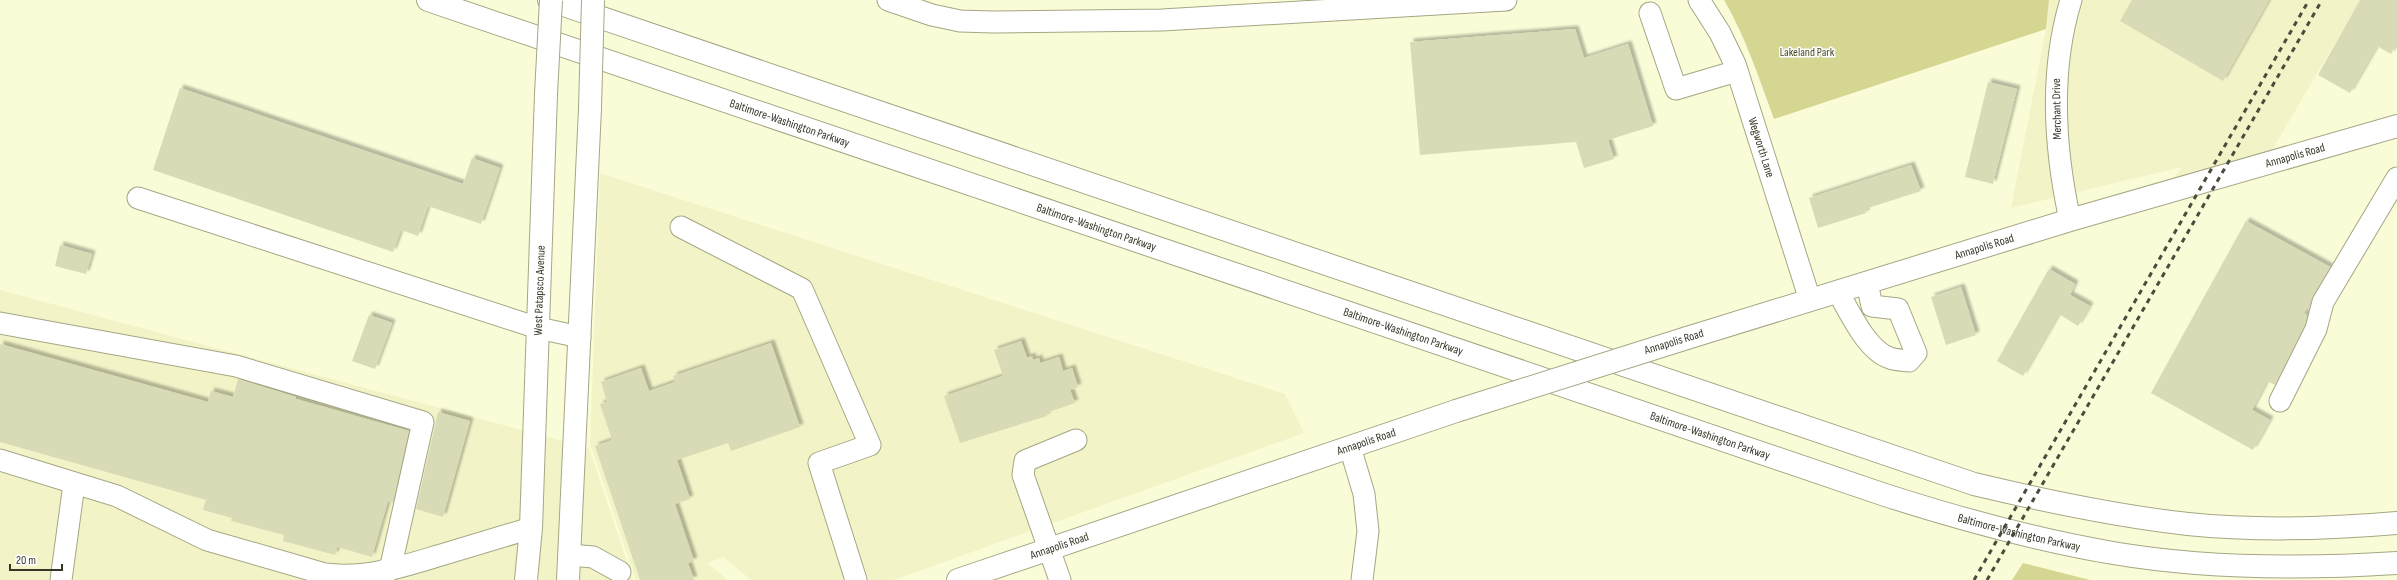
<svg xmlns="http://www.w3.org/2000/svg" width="2397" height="580" viewBox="0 0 2397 580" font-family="'Sofia Sans Condensed',sans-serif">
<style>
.built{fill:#f2f4c7}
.green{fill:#d5d691}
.building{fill:#d9dbb7;filter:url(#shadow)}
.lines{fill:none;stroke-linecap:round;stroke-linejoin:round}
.minor-casing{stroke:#a5a684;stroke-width:23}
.major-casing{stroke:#a5a684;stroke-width:24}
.highway-casing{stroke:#a5a684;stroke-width:24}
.minor{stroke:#fff;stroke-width:21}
.major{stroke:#fff;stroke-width:22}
.highway{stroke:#fff;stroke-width:22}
.rail{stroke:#4b4c3b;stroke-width:3;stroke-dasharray:5 5;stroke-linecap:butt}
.major-bridge-casing{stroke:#a5a684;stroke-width:24;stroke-linecap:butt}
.major-bridge{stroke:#fff;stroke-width:22}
.labels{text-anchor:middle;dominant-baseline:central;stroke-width:3;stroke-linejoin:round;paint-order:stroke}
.park-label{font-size:12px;fill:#4b4c23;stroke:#fff}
.street-label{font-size:12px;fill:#363628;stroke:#fff}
</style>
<defs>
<filter id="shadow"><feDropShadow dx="3.5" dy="-3.5" stdDeviation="1" flood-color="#0004"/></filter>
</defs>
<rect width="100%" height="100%" fill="#fafcd7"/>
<path class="built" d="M 2049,0 L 2360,0 L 2271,152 L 2173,179 L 2182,167 L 2011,208 L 2046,29 Z
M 600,173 L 1285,394 L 1304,433 L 894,580 L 751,580 L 724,557 L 707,563 L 728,580 L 636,580 L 590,443 Z
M 0,290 L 589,448 L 633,580 L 0,580 Z"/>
<path class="green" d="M 1724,0 L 2049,0 L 2046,29 L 1774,119 C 1759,78 1746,38 1724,0 Z
M 2023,563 L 2090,580 L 2012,580 Z"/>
<path class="building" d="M 2132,0 L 2269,0 L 2223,81 L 2120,21 Z
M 2360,0 L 2397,0 L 2397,43 L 2391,54 L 2377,46 L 2350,93 L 2318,75 Z
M 1575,29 L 1584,58 L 1628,44 L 1653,126 L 1608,140 L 1614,159 L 1584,168 L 1576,142 L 1420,155 L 1410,42 Z
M 1988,82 L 2017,89 L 1993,184 L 1965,177 Z
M 180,88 L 463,184 L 472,158 L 500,168 L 481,224 L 428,206 L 418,236 L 401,230 L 393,252 L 153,170 Z
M 1911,165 L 1921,191 L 1865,209 L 1866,213 L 1818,228 L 1809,198 Z
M 2246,221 L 2330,267 L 2304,313 L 2307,315 L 2305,325 L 2275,385 L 2267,381 L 2252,410 L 2270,420 L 2253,450 L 2151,393 Z
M 60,245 L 92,254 L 86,274 L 55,266 Z
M 2049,269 L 2075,284 L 2070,295 L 2090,306 L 2078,326 L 2059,314 L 2023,376 L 1997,361 Z
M 1961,287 L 1976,335 L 1946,345 L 1931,297 Z
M 369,315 L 392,323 L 375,369 L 352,361 Z
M 1021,341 L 1027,358 L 1032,356 L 1033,360 L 1039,358 L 1040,363 L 1059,357 L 1063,371 L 1072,368 L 1078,387 L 1070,390 L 1075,403 L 1046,413 L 1047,416 L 960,443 L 944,396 L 1003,376 L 994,350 Z
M 771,343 L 800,427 L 731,451 L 728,443 L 677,460 L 690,499 L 675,504 L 694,561 L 688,563 L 694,580 L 640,580 L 595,446 L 612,440 L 600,404 L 607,402 L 601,382 L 641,368 L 649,391 L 675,382 L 673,376 Z
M 0,344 L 208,402 L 211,391 L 233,397 L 238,379 L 296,397 L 296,399 L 409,431 L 393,503 L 388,501 L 372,557 L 337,547 L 335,555 L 283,541 L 284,535 L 231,521 L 232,518 L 203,510 L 206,500 L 0,442 Z
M 438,412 L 470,421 L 443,517 L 416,509 Z"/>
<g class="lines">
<g class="minor-casing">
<g id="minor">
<path d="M 888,0 L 932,15 L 960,21 L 993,22 L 1162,20 L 1506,0"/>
<path id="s1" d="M 1699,0 L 1720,33 L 1735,64 L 1810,300"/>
<path d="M 1650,13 L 1676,89 L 1737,71"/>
<path d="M 138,198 L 538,328 L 580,337"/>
<path d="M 2070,220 C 2054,147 2049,72 2071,0"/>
<path d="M 681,227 L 802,289 L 870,445 L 819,463 L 856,580"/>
<path d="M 1838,292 C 1849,311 1867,351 1890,358 C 1895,360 1903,360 1909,361 L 1916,353 L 1898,309 L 1872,306 L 1867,283"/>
<path d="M 0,323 L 236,366 L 423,422 L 390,570"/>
<path d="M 2280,401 L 2316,329 L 2323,302 L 2397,178"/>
<path d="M 1350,447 L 1364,494 L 1368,531 L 1362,580"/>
<path d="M 0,460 L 117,496 L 207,540 L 325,574 C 366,579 401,567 441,555 C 471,546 501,537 531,528"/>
<path d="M 570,555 L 593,557 L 620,572"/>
<path d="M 61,580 L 74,484"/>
<path d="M 1060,580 L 1023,475 L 1025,461 L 1076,440"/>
</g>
</g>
<g class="major-casing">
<g id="major">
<path id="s2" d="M 1687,338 L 2070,220 L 2397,126"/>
<path id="s3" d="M 526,580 L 531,528 L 546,94"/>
<path d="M 568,580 L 590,108"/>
<path id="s4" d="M 958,580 L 1456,411"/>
</g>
</g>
<g class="highway-casing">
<g id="highway">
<path id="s5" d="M 428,0 L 1885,495 C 1960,519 2036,540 2113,553 C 2207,569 2303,569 2397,563"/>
<path d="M 549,0 L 1974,484 C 2045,501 2115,516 2188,524 C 2257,531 2328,529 2397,523"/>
</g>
</g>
<use href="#minor" class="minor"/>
<use href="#major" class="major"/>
<use href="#highway" class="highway"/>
<path class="rail" d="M 1974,580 L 2309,0
M 1987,580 L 2322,0"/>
<g class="major-bridge-casing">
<path id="major-bridge" d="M 546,94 L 551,0
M 590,108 L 593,0
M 1456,411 L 1687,338"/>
</g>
<use href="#major-bridge" class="major-bridge"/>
</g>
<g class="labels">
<g class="park-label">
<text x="1807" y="52">Lakeland Park</text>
</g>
<g class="street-label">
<text transform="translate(2057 109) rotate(-91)">Merchant Drive</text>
<text stroke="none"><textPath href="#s5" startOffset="382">Baltimore-Washington Parkway</textPath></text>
<text stroke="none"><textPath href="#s1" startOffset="161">Wegworth Lane</textPath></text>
<text stroke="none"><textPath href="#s2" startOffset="635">Annapolis Road</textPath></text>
<text stroke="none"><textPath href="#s5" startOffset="706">Baltimore-Washington Parkway</textPath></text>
<text stroke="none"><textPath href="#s2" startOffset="311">Annapolis Road</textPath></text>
<text stroke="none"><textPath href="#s3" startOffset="290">West Patapsco Avenue</textPath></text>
<text stroke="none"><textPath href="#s5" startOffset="1030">Baltimore-Washington Parkway</textPath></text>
<text transform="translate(1674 342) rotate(-17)">Annapolis Road</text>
<text stroke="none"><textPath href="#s5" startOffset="1354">Baltimore-Washington Parkway</textPath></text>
<text stroke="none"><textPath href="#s4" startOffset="431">Annapolis Road</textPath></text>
<text stroke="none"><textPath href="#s5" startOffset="1678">Baltimore-Washington Parkway</textPath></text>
<text stroke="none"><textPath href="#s4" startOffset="107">Annapolis Road</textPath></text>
</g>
</g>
<path d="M10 564v6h52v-6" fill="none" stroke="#363628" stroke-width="2"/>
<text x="16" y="564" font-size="12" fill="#363628" stroke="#ffffff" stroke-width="3" paint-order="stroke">20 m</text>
</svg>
